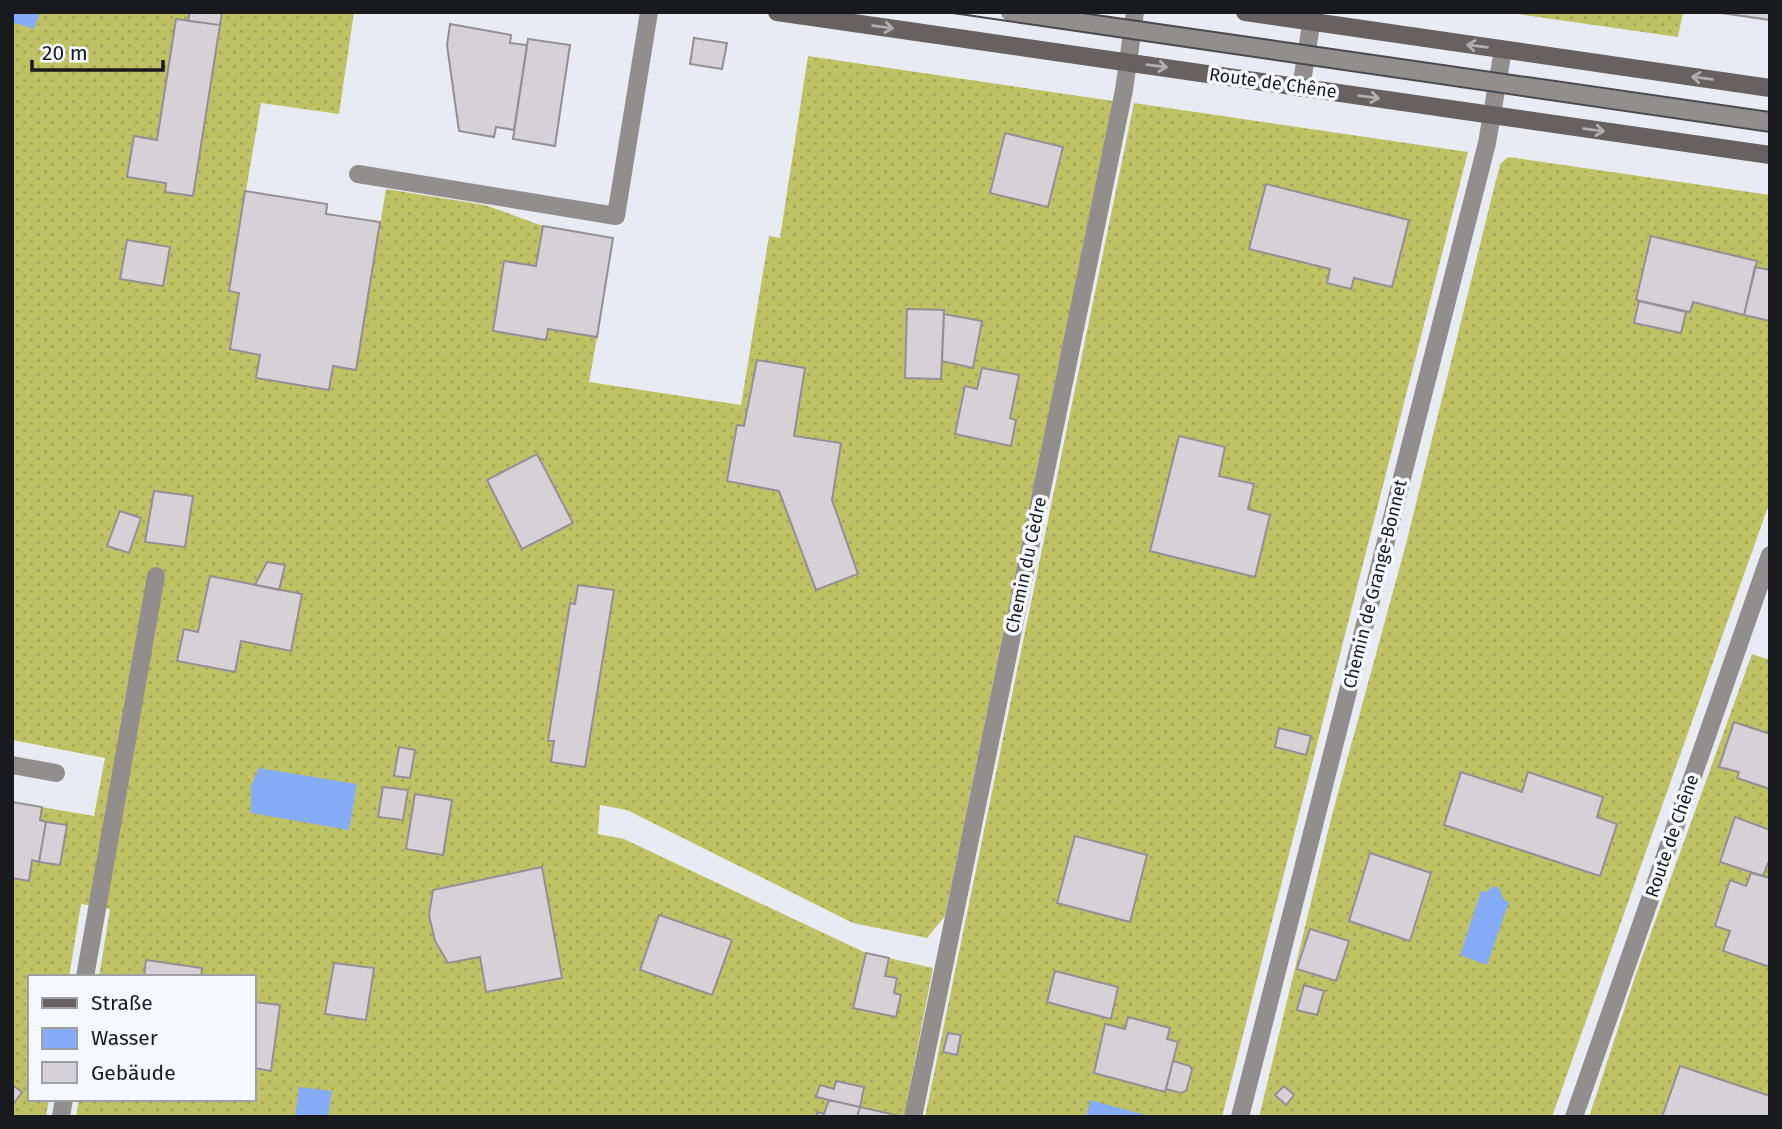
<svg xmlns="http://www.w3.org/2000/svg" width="1782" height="1129" viewBox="0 0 1782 1129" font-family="'Fira Sans',sans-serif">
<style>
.grass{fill:url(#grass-dots)}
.water{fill:#86acf8}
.building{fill:#d6d1d7;stroke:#938f94;stroke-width:2}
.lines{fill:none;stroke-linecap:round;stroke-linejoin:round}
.service{stroke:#918e8d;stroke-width:18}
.minor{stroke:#918e8d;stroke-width:18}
.secondary{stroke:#676261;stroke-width:18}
.tram{stroke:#48494d;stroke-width:2}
.oneway{stroke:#aeadb0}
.labels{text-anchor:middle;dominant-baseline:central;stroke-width:7;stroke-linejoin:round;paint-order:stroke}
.street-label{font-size:18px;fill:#191a1d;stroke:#f5f8ff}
</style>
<defs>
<pattern id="grass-dots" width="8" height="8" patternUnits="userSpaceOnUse" patternTransform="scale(1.75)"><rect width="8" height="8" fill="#bec265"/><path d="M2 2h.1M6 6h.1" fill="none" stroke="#a3a657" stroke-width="1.8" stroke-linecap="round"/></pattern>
</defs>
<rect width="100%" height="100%" fill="#e8ebf2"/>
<path class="grass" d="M 12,12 L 354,12 L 339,114 L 261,103 L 229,290 L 239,293 L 230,349 L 260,355 L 257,378 L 329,390 L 333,366 L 356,369 L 386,189 L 485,205 L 543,226 L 536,266 L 504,261 L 493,331 L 545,340 L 548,329 L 597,337 L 589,382 L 741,405 L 769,236 L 780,238 L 808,56 L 1113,101 L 945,916 L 927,938 L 853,923 L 627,810 L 600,805 L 598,834 L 624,839 L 866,953 L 933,968 L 904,1117 L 76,1117 L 79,1099 L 254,1099 L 254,977 L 99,977 L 110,909 L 81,904 L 69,977 L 30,977 L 30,1099 L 49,1099 L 46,1117 L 12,1117 L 12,802 L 94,816 L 105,758 L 12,740 Z
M 1503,12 L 1683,12 L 1678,37 Z
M 1134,103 L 1468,152 L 1222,1117 L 925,1117 Z
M 1508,157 L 1770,195 L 1770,501 L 1552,1117 L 1259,1117 L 1332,815 L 1406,544 L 1500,164 Z
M 1752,654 L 1770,660 L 1770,1117 L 1589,1117 L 1636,974 Z"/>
<path class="water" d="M 12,12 L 40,12 L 34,29 L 12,22 Z
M 259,768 L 357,784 L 349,830 L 251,813 L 251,786 Z
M 1493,886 L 1499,888 L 1504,900 L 1509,902 L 1487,965 L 1460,955 L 1481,891 L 1487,892 Z
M 299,1087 L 332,1091 L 328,1117 L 295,1117 Z
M 1090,1100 L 1153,1117 L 1086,1117 Z"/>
<path class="building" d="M 190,12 L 222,12 L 220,25 L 188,21 Z
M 1715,12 L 1770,12 L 1770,20 Z
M 176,19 L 220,25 L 193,196 L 165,192 L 166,183 L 127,177 L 134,136 L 157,140 Z
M 450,24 L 511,35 L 510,43 L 527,45 L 514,130 L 496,127 L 494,137 L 459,131 L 447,45 Z
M 694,38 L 727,43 L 722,69 L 690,64 Z
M 528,39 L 570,45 L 555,146 L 513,139 Z
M 1005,133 L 1063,147 L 1048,207 L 990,193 Z
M 1266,184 L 1409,220 L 1392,287 L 1354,278 L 1351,289 L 1327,283 L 1330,269 L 1249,249 Z
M 245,191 L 327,204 L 326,214 L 380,222 L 356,370 L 333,366 L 329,390 L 256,378 L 260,355 L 230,349 L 239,293 L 229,291 Z
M 543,226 L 613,238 L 597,337 L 548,329 L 546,340 L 493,331 L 504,261 L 536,266 Z
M 1651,236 L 1757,261 L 1744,315 L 1693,302 L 1690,312 L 1636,300 Z
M 127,240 L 170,247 L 163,286 L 120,279 Z
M 1755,267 L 1770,270 L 1770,321 L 1744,315 Z
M 1639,301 L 1686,312 L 1681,333 L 1634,323 Z
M 907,309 L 944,310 L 941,379 L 905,378 Z
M 944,314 L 982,321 L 973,368 L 942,361 Z
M 757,360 L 805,368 L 794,436 L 841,443 L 832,500 L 858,574 L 816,590 L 779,491 L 727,481 L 737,425 L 744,426 Z
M 982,368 L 1019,375 L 1010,418 L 1016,420 L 1011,446 L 955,434 L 965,386 L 977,389 Z
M 1179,436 L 1225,447 L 1219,476 L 1254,484 L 1248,509 L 1270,515 L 1255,577 L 1150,551 Z
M 537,454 L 573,523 L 522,549 L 487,480 Z
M 154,491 L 193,496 L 185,547 L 145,542 Z
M 120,511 L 141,518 L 129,553 L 107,546 Z
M 267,562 L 285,565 L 279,590 L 255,585 Z
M 210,576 L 302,594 L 291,651 L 241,641 L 235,672 L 177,661 L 184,629 L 198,632 Z
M 578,585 L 614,590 L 585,767 L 551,762 L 554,741 L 548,741 L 570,603 L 575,604 Z
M 1734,722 L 1770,734 L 1770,789 L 1737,778 L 1739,772 L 1719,767 Z
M 1279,728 L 1311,736 L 1306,755 L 1275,747 Z
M 399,747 L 415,750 L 410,778 L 394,776 Z
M 1461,772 L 1522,792 L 1528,772 L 1603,797 L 1597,817 L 1617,824 L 1600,876 L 1444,825 Z
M 383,787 L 408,790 L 403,820 L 378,817 Z
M 415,794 L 452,800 L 443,855 L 406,849 Z
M 12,802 L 42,807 L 40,820 L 46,822 L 39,862 L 32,860 L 29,881 L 12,878 Z
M 1735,817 L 1770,830 L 1770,858 L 1763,876 L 1720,862 Z
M 46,822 L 67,825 L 60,865 L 39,862 Z
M 1075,836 L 1147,855 L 1130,922 L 1057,903 Z
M 1370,853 L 1431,873 L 1410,941 L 1349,921 Z
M 542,867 L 562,978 L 486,992 L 480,957 L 448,963 L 435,941 L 429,915 L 433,890 Z
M 1751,873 L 1770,878 L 1770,967 L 1723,951 L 1730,931 L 1715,926 L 1730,880 L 1746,886 Z
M 659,915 L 732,940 L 712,995 L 640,970 Z
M 1310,929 L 1349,941 L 1336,981 L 1297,969 Z
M 866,953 L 889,958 L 885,976 L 897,978 L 894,993 L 901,995 L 896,1017 L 853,1008 Z
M 146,960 L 202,968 L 201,977 L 144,977 Z
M 334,963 L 374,968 L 366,1020 L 325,1014 Z
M 1055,971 L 1118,987 L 1111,1019 L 1047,1002 Z
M 1304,985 L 1324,991 L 1317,1015 L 1297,1010 Z
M 254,1002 L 280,1005 L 271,1071 L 254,1068 Z
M 1128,1017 L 1170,1028 L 1167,1039 L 1178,1042 L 1165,1092 L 1094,1073 L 1105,1024 L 1125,1029 Z
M 948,1033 L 961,1035 L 957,1055 L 943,1052 Z
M 1173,1061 L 1190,1066 L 1192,1070 L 1186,1091 L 1181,1093 L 1166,1089 Z
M 1680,1066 L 1770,1096 L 1770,1117 L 1662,1117 Z
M 836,1081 L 864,1087 L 860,1107 L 816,1097 L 820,1085 L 834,1089 Z
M 12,1085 L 22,1092 L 12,1106 Z
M 1284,1086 L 1294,1095 L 1286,1105 L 1275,1095 Z
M 829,1100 L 860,1107 L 857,1117 L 816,1117 L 817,1112 L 824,1114 Z
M 860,1107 L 900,1116 L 900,1117 L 857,1117 Z"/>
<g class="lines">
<path class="service" d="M 1010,12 L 1770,122
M 358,174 L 616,216 L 649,12
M 12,765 L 56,773
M 85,977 L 156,576
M 61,1117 L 64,1099
M 1574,1117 L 1770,555"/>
<path class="minor" d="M 1301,88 L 1313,12
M 913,1117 L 1124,90 L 1135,12
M 1240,1117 L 1487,143 L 1503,50"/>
<path class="secondary" d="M 777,12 L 1770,155
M 1245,12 L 1770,88"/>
<path class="tram" d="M 946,12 L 1770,132
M 1075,12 L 1770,112"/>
</g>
<defs><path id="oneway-shaft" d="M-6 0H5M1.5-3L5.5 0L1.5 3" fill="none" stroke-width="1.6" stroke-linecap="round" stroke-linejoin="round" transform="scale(1.75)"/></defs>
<g class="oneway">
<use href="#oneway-shaft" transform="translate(883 27) rotate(8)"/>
<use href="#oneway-shaft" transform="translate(1477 46) rotate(-172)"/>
<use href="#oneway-shaft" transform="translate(1157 66) rotate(8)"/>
<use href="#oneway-shaft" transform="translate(1702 78) rotate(-172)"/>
<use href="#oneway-shaft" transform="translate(1369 97) rotate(8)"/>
<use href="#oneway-shaft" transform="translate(1594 130) rotate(8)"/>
</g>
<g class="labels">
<g class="street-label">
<text transform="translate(1273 83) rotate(8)">Route de Chêne</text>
<text transform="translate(1026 565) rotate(-78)">Chemin du Cèdre</text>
<text transform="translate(1375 584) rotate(-76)">Chemin de Grange-Bonnet</text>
<text transform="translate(1672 836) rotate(-71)">Route de Chêne</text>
</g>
</g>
<rect width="1782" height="1129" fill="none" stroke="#191a1d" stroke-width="28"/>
<rect x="28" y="975" width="228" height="126" fill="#f5f8ff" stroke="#9d9fa5" stroke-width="2"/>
<rect x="42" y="998" width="35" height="10" fill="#676261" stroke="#9d9fa5" stroke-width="2"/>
<text x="91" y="1010" font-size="21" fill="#191a1d">Straße</text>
<rect x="42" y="1028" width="35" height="21" fill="#86acf8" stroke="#9d9fa5" stroke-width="2"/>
<text x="91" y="1045" font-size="21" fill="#191a1d">Wasser</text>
<rect x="42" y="1062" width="35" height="21" fill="#d6d1d7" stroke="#9d9fa5" stroke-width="2"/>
<text x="91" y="1080" font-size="21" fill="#191a1d">Gebäude</text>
<path d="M32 60v10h131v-10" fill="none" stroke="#191a1d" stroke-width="3.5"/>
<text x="42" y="60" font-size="21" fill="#191a1d" stroke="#f5f8ff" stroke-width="5" paint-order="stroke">20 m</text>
</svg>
